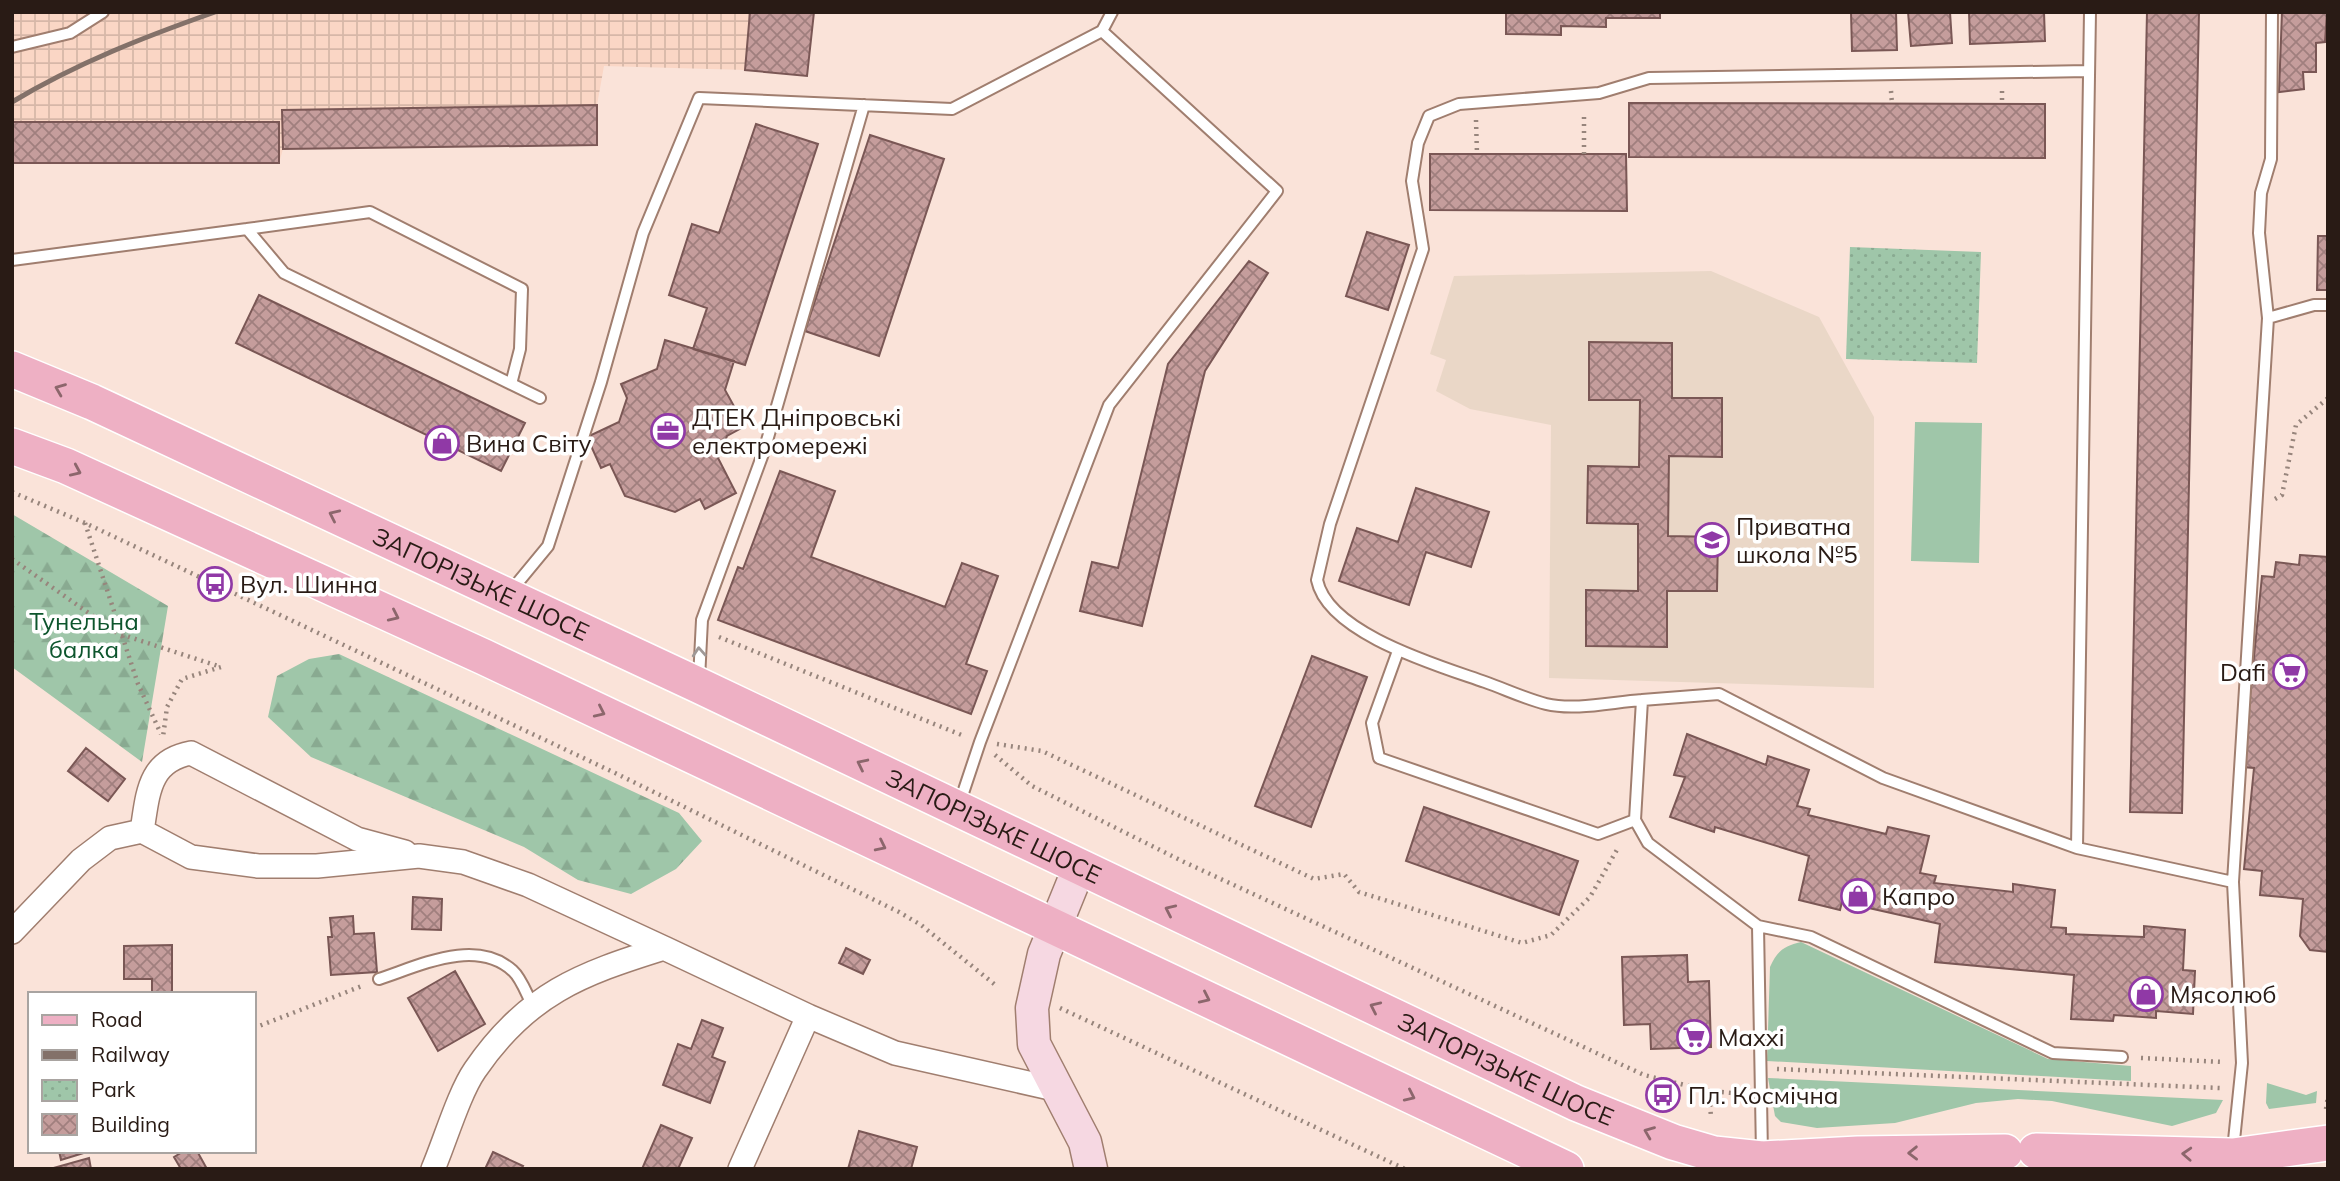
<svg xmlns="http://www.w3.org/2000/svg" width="2340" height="1181" viewBox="0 0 2340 1181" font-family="Mulish,sans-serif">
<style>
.industrial{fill:url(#industrial-grid)}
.education{fill:#ead7c7}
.grass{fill:#9fc6a9}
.forest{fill:url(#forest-firs)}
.park{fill:url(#park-dots)}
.building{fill:url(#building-cross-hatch);stroke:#7a5755;stroke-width:2}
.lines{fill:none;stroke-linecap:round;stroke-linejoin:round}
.lane-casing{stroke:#a07e6f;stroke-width:14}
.street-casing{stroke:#a07e6f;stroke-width:26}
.secondary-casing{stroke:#a07e6f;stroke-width:35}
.primary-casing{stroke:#fff;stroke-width:38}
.path{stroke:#97857c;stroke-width:4.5;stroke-dasharray:2 5;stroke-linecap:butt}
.lane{stroke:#fff;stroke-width:10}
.street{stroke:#fff;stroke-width:23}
.secondary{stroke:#f6d8e2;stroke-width:32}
.primary{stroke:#eeb0c4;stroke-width:35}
.rail{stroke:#837169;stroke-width:5}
.oneway{stroke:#8c666c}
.oneway2{stroke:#9f9896}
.labels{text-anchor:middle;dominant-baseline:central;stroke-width:7;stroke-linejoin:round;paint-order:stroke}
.poi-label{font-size:24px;fill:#291b15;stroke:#fff;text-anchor:start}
.street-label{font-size:24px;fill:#291b15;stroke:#fff}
.park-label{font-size:24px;fill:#0d552d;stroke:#fff}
</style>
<defs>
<pattern id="industrial-grid" width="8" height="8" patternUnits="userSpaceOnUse" patternTransform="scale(1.75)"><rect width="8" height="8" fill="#fad6c5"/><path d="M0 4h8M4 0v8" fill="none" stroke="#d6b7a8"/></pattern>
<pattern id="forest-firs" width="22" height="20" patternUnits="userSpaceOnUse" patternTransform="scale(1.75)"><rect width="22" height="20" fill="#9fc6a9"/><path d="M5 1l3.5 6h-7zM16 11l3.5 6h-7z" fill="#89aa91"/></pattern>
<pattern id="park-dots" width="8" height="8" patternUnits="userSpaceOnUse" patternTransform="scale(1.75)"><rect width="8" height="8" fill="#9fc6a9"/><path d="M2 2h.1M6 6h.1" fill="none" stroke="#89aa91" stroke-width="1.8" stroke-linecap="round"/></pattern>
<pattern id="building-cross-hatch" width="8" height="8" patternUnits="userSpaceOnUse" patternTransform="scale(1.75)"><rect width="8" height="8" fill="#c59d9c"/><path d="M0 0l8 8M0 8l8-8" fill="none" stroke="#a07f7e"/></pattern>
</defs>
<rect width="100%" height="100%" fill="#fae3d9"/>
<path class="industrial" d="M 12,12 L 750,12 L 745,70 L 604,66 L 597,105 L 597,145 L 283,149 L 279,163 L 12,163 Z"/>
<path class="education" d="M 1711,271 L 1819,317 L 1874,417 L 1874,688 L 1549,678 L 1551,425 L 1470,409 L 1436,391 L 1446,360 L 1430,354 L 1454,276 Z"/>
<path class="grass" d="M 1915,422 L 1982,423 L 1979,563 L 1911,561 Z
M 1801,942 L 2048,1059 L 2131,1066 L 2131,1081 L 1767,1061 L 1770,967 C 1777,951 1784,946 1801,942 Z
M 1768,1078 L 2223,1100 L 2216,1113 L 2172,1126 L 2052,1101 L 2018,1099 L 1976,1103 L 1895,1123 L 1817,1128 L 1781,1122 L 1775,1116 Z
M 2267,1083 L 2306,1095 L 2317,1091 L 2316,1103 L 2269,1109 L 2266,1103 Z"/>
<path class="forest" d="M 12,514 L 168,606 L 142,762 L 12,667 Z
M 339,654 L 679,813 L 702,841 L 676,869 L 631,894 L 578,880 L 524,847 L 311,757 L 268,717 L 277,676 L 309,659 Z"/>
<path class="park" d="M 1850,247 L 1981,252 L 1977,363 L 1846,359 Z"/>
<path class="building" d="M 750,12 L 814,12 L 807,76 L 745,70 Z
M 1506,12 L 1660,12 L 1660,18 L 1606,18 L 1606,27 L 1561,26 L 1561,35 L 1506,34 Z
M 1851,12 L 1896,12 L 1897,50 L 1852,51 Z
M 1908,12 L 1950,12 L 1952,43 L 1911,46 Z
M 1969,12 L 2044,12 L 2045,41 L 1970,44 Z
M 2147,12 L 2199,12 L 2182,813 L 2130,812 Z
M 2282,12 L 2327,12 L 2325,42 L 2316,43 L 2316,72 L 2303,72 L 2304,89 L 2279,92 Z
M 1629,103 L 2045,104 L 2045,158 L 1629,157 Z
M 597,105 L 597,145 L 283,149 L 282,110 Z
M 12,122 L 279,122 L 279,163 L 12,163 Z
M 756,124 L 818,144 L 745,365 L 693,349 L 707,308 L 669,295 L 692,224 L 719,233 Z
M 870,135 L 944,159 L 879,356 L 805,331 Z
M 1430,154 L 1626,154 L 1627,211 L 1430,210 Z
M 1367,232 L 1409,245 L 1388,310 L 1346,296 Z
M 2318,236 L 2328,236 L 2328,290 L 2317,290 Z
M 1249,261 L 1268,273 L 1205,371 L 1142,626 L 1080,611 L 1092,562 L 1118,568 L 1168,364 Z
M 259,295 L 525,423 L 501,471 L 236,343 Z
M 665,340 L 734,361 L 725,390 L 745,426 L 727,436 L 718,458 L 736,493 L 705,509 L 700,499 L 675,512 L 625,496 L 610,464 L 601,468 L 587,437 L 619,422 L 627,398 L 621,384 L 657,369 Z
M 1589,342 L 1672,343 L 1672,398 L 1722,398 L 1722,457 L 1669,456 L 1668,536 L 1718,537 L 1717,591 L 1667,591 L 1667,647 L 1586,646 L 1586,590 L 1638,591 L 1638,524 L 1587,523 L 1588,466 L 1639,467 L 1640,400 L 1589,400 Z
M 780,471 L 835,491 L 811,557 L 945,607 L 962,563 L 998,576 L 966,664 L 987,671 L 971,714 L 718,620 L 738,567 L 743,569 Z
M 1416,488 L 1489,512 L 1471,567 L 1426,552 L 1409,605 L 1339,581 L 1357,528 L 1398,542 Z
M 2300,555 L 2328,557 L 2328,952 L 2310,950 L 2300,936 L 2303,899 L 2260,895 L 2262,871 L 2244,869 L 2254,768 L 2243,767 L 2262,576 L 2274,577 L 2276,562 L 2299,565 Z
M 1312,656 L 1367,677 L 1311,827 L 1255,806 Z
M 1687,734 L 1766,765 L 1768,756 L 1809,770 L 1797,806 L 1810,809 L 1808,815 L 1886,834 L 1888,827 L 1929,836 L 1920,873 L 1936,876 L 1934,883 L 2013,892 L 2013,884 L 2055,890 L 2051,927 L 2066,928 L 2066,934 L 2144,937 L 2144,926 L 2185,930 L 2183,970 L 2195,971 L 2193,1014 L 2156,1011 L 2156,1018 L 2114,1015 L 2113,1021 L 2071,1019 L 2074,975 L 1935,962 L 1940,924 L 1842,902 L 1840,910 L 1799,900 L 1809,856 L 1715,827 L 1714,832 L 1670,817 L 1685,777 L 1674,775 Z
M 86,748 L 125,779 L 108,801 L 68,771 Z
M 1424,807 L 1578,861 L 1559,915 L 1406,861 Z
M 413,897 L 442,899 L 441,930 L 412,929 Z
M 353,916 L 354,934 L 374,933 L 377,972 L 331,975 L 328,937 L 332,937 L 330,918 Z
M 172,945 L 172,994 L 152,994 L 152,979 L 124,979 L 124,946 Z
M 846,948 L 870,960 L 863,974 L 839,963 Z
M 1687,955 L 1688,982 L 1709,981 L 1711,1047 L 1651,1049 L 1650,1024 L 1624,1025 L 1622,957 Z
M 455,971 L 485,1024 L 438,1051 L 408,998 Z
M 702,1020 L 723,1028 L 712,1057 L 725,1062 L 710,1103 L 663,1085 L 678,1044 L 691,1049 Z
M 661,1125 L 692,1138 L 678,1169 L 642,1169 Z
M 859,1131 L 917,1147 L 911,1169 L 848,1169 Z
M 59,1151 L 87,1151 L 87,1152 L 61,1160 Z
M 184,1151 L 197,1151 L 207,1169 L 181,1169 L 174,1157 Z
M 493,1152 L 523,1166 L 521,1169 L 485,1169 Z
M 89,1158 L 91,1169 L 50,1169 Z"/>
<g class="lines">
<g class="lane-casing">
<path id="lane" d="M 2090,12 L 2077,848 L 2233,882
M 1102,31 L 1112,12
M 12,47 L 70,33 L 103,12
M 247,229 L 370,212 L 522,289 L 520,349 L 511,384
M 12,260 L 247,229 L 284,273 L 540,398
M 2268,318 L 2314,305 L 2328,305
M 510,592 L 548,546 L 601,382 L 643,233 L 699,98 L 952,109 L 1102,31 L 1277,191 L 1109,405 L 980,742 L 959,805
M 1398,651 L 1372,723 L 1379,758 L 1598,834 L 1635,820
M 699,679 L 702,620 L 764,451 L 864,105
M 1642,700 C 1612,702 1575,711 1546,704 C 1526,699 1505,689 1485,682 C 1440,666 1328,634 1317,580 L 1330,524 L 1423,249 L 1412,181 L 1418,143 L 1429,116 L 1459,104 L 1599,93 L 1649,78 L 2088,71
M 1758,926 L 1811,937 L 2053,1053 L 2122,1057
M 379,979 C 419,966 476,937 513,971 C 521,978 527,995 532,1004
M 2233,1150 L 2242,1063 L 2233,882 L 2268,318 L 2259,233 L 2261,193 L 2271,159 L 2272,12
M 1762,1154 L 1758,926 L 1648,843 L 1635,820 L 1642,700 L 1719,694 L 1883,778 L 2077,848"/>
</g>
<g class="street-casing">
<path id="street" d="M 142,831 C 148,794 148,761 191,753 L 357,839 L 405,852
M 12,932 L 81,860 L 110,838 L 142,831 L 191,857 L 258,866 L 317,866 L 419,856 L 463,862 L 528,885 L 664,948
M 433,1169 C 445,1141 459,1093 475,1070 C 527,994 580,974 664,948 L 808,1016
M 740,1169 L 808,1016 L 895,1053 L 1059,1090"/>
</g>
<g class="secondary-casing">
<path id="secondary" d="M 1079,868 L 1044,954 L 1032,1008 L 1034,1044 L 1085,1142 L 1091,1169"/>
</g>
<g class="primary-casing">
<g id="primary">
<path id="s1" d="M 12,369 L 92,402 L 698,685 L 1576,1103 L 1673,1142 L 1714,1154 L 1762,1159 L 1858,1154 L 2005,1152"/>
<path d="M 12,446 L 66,466 L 484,657 L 1566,1169"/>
<path d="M 2036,1151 L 2233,1156 L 2328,1143"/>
</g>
</g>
<path class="path" d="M 1891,91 L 1892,104
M 2002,91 L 2002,104
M 1476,120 L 1477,154
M 1584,154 L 1584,113
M 12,492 L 85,523 L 613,772 L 899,912 L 921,925 L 998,987
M 2275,499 L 2282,495 L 2296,425 L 2328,398
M 85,523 L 138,684 L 161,734
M 12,559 L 117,633 L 221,667 L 182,679 L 167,707 L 163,737
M 719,637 L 964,736
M 997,744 L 1042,751 L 1314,879 L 1344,874 L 1359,892 L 1522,943 L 1551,935 L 1590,897 L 1618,848
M 995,755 L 1032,786 L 1182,861 L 1644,1075 L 1709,1091 L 1744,1094
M 1060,1008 L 1405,1169
M 254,1028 L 362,986
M 2141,1058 L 2223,1062
M 1777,1069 L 2220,1088
M 1709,1091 L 1711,1117
M 2326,1109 L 2328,1096"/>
<use href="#lane" class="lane"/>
<use href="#street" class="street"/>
<use href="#secondary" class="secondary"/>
<use href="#primary" class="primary"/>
<path class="rail" d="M 12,102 C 77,63 144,37 215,12"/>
</g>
<defs><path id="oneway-chevron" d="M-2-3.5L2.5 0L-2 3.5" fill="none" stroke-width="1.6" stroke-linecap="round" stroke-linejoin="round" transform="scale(1.75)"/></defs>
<g class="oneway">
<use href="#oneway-chevron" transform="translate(60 389) rotate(-158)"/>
<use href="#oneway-chevron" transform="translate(76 471) rotate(24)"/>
<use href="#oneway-chevron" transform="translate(334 515) rotate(-155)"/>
<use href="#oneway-chevron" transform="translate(394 616) rotate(25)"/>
<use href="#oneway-chevron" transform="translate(600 712) rotate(25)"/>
<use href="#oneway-chevron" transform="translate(862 764) rotate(-154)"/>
<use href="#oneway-chevron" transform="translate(881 846) rotate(26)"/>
<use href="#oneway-chevron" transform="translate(1170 910) rotate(-155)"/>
<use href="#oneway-chevron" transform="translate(1205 998) rotate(25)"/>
<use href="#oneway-chevron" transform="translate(1375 1007) rotate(-155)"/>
<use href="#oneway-chevron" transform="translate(1410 1096) rotate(25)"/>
<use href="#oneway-chevron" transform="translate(1649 1132) rotate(-158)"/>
<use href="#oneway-chevron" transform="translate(1913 1153) rotate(179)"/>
<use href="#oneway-chevron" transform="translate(2187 1154) rotate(-177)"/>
</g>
<use class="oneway2" href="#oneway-chevron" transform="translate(699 652) rotate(-94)"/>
<defs>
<g id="office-ring" transform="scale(1.75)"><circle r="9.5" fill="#fff" stroke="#9039a6" stroke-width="1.5"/><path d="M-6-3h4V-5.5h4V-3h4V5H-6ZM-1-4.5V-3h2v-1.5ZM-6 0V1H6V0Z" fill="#9039a6"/></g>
<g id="shop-ring" transform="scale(1.75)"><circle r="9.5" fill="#fff" stroke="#9039a6" stroke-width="1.5"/><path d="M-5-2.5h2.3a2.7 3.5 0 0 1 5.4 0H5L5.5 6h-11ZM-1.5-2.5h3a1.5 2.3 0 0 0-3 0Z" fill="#9039a6"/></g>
<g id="school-ring" transform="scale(1.75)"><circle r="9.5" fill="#fff" stroke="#9039a6" stroke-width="1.5"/><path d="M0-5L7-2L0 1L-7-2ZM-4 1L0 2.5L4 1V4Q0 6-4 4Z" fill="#9039a6"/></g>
<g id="bus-ring" transform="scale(1.75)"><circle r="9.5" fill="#fff" stroke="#9039a6" stroke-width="1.5"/><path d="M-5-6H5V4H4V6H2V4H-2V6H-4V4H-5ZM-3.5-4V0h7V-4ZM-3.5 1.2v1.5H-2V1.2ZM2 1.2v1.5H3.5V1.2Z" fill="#9039a6"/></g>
<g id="supermarket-ring" transform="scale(1.75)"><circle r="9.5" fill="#fff" stroke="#9039a6" stroke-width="1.5"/><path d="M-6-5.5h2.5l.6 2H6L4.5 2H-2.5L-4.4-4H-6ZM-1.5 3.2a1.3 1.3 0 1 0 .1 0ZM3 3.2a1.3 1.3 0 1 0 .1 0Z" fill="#9039a6"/></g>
</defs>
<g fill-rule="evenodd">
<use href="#office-ring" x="668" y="431"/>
<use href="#shop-ring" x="442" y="443"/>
<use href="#school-ring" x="1712" y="540"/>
<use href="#bus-ring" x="215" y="584"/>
<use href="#supermarket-ring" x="2290" y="672"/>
<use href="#shop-ring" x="1858" y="896"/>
<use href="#shop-ring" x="2146" y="994"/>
<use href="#supermarket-ring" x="1694" y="1037"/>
<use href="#bus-ring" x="1663" y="1095"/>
</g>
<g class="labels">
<g class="poi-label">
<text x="692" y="417">ДТЕК Дніпровські<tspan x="692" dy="28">електромережі</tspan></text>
<text x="466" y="443">Вина Світу</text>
<text x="1736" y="526">Приватна<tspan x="1736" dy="28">школа №5</tspan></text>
<text x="240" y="584">Вул. Шинна</text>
<text x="2266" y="672" text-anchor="end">Dafi</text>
<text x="1882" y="896">Капро</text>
<text x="2170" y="994">Мясолюб</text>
<text x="1718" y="1037">Maxxi</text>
<text x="1688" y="1095">Пл. Космічна</text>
</g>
<g class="street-label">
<text stroke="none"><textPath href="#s1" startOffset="516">ЗАПОРІЗЬКЕ ШОСЕ</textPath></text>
<text stroke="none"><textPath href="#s1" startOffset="1083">ЗАПОРІЗЬКЕ ШОСЕ</textPath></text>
<text stroke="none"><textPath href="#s1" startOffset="1650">ЗАПОРІЗЬКЕ ШОСЕ</textPath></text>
</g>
<g class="park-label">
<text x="84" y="621">Тунельна<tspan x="84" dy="28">балка</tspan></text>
</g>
</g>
<rect width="2340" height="1181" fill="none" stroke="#291b15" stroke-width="28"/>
<rect x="28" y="992" width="228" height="161" fill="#ffffff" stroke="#a9a4a1" stroke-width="2"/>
<rect x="42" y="1015" width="35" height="10" fill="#eeb0c4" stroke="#a9a4a1" stroke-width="2"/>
<text x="91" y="1027" font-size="21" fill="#291b15">Road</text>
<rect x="42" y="1050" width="35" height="10" fill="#837169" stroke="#a9a4a1" stroke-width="2"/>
<text x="91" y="1062" font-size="21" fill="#291b15">Railway</text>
<rect x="42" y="1080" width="35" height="21" fill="url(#park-dots)" stroke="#a9a4a1" stroke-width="2"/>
<text x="91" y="1097" font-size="21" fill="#291b15">Park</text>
<rect x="42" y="1114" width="35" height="21" fill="url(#building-cross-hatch)" stroke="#a9a4a1" stroke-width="2"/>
<text x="91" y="1132" font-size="21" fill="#291b15">Building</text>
</svg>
